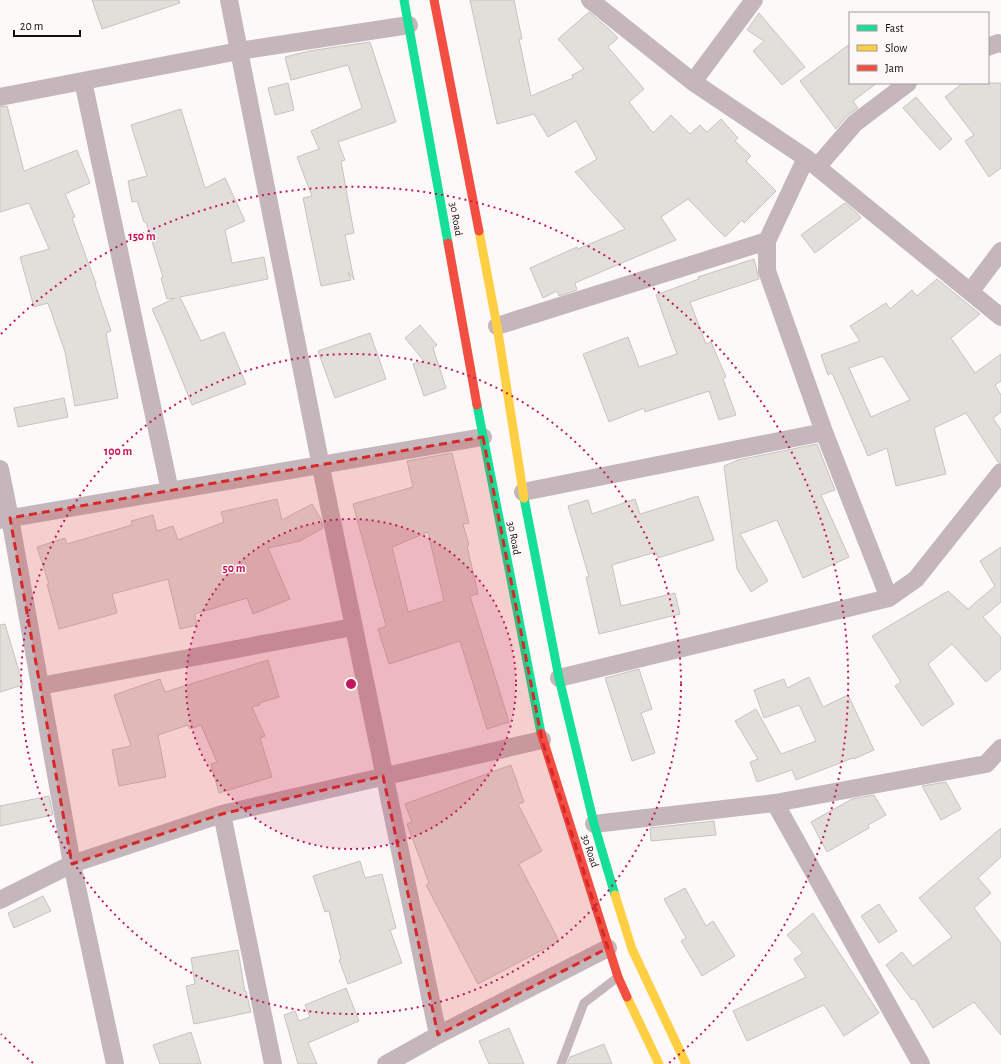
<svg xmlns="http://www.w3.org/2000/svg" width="1001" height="1064" viewBox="0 0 1001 1064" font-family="'Alegreya Sans',sans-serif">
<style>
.building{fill:#e2deda;stroke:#c8c3c0;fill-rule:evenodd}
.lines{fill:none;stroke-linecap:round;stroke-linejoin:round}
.lane{stroke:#c4b6bb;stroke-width:9}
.street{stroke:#c4b6bb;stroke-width:18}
.fast{stroke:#16e098;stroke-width:9}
.slow{stroke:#ffcf43;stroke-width:9}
.jam{stroke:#f24e42;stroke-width:9}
.marked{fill:#d62828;fill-opacity:0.2;stroke:#d62828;stroke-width:3;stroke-dasharray:8 5;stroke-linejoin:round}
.ring{fill:none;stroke:#c2185b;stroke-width:2;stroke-dasharray:2 4}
.labels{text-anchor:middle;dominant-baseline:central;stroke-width:3;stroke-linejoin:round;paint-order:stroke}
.street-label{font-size:11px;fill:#160e0d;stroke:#fdf8f7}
.centre{fill:#c2185b;stroke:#fdf8f7;stroke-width:2}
.ring-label{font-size:12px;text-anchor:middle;font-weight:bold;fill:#c2185b;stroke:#fdf8f7;stroke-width:3;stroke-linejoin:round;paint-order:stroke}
</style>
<rect width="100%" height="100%" fill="#fcf9f8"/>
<path class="building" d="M 92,0 L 179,0 L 180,3 L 102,29 Z
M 470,0 L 514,0 L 522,39 L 519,39 L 531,96 L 573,78 L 572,75 L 584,69 L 558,39 L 589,12 L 610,30 L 618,38 L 608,47 L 644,89 L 629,102 L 653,133 L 671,115 L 690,134 L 700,125 L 707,132 L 721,119 L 738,138 L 735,141 L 751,156 L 746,161 L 776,191 L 744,223 L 742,220 L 725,237 L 688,199 L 661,217 L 676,240 L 575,283 L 577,290 L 559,296 L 557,291 L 543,298 L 530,268 L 577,247 L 578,249 L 625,229 L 575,172 L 597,159 L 576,121 L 548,137 L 534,114 L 497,124 Z
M 759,13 L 805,67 L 782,85 L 753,51 L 764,41 L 747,30 Z
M 370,42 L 396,122 L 338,142 L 345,160 L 341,161 L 354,233 L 345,235 L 354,280 L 348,272 L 351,280 L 321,286 L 303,198 L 312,196 L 297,157 L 319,149 L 311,131 L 362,108 L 348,65 L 291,80 L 285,57 L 309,51 Z
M 850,44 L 850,83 L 877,83 L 853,101 L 858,108 L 847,116 L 836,129 L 800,81 Z
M 288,83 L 294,110 L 275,115 L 268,88 Z
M 963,83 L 1001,83 L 1001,168 L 989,177 L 965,141 L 974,135 L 945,97 Z
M 916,97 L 952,139 L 940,150 L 903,108 Z
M 7,106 L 24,171 L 77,150 L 90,183 L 65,194 L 75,217 L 72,218 L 96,284 L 95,284 L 111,331 L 106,333 L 118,398 L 75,406 L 65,352 L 48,303 L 34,307 L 20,257 L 49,249 L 29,203 L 0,212 L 0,107 Z
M 181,109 L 205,188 L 225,178 L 245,221 L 225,230 L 232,263 L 264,257 L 268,279 L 180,297 L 201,341 L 224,332 L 246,384 L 192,405 L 165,338 L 152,309 L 175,298 L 167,299 L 161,278 L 163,277 L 146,222 L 144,222 L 137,201 L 132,202 L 128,181 L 147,176 L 131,125 Z
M 845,203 L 857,213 L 861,218 L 815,253 L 801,235 Z
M 754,259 L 759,279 L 690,302 L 706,344 L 711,342 L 726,377 L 723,379 L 736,415 L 719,420 L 709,391 L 645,412 L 644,408 L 609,422 L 583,354 L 628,337 L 639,367 L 677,354 L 656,295 L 699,279 L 698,277 Z
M 937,279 L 980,314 L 951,338 L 975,373 L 1001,354 L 1001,381 L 995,385 L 1001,395 L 1001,412 L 993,418 L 1001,430 L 1001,462 L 998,462 L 966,413 L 934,428 L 946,474 L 896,486 L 887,448 L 868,456 L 832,373 L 828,375 L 821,355 L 860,341 L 850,326 L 886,303 L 890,309 L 912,290 L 917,296 ZM 883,356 L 910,400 L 871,417 L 849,368 Z
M 420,325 L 437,345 L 433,348 L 446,388 L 424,396 L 413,364 L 424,361 L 405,338 Z
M 370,333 L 386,379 L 335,398 L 318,351 Z
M 64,398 L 68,417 L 18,427 L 14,408 Z
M 817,444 L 835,490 L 821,495 L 849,557 L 803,578 L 777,520 L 740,534 L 768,581 L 751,592 L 737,569 L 724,466 L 738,460 Z
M 452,453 L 469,523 L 463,524 L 469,545 L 467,546 L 478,594 L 470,596 L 509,722 L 487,729 L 460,641 L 389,664 L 378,629 L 386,626 L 353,504 L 413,487 L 407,461 ZM 428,532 L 444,601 L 408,612 L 392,547 Z
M 698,496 L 714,540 L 658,558 L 656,552 L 612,565 L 621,606 L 675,593 L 680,614 L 599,634 L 586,577 L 589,577 L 568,506 L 588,500 L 592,514 L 635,499 L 640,514 Z
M 277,499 L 282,520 L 312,504 L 321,519 L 323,528 L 300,541 L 268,548 L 290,599 L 253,614 L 247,598 L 195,614 L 197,625 L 180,629 L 168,579 L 112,594 L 117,613 L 59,629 L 47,584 L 49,584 L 37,547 L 65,538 L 67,544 L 132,525 L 131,521 L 153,515 L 157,531 L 173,526 L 178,540 L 224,522 L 221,512 Z
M 1001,547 L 1001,602 L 983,617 L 1001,637 L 1001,669 L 986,682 L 952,644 L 928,664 L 954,704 L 922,726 L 895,686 L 901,682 L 872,636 L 948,591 L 968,609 L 995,586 L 980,561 Z
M 5,624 L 23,685 L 0,692 L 0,625 Z
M 268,660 L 279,697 L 259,703 L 260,705 L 252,707 L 265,736 L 260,738 L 272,777 L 219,793 L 211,764 L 217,762 L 201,725 L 190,729 L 188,725 L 158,735 L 166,777 L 119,786 L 112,750 L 131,746 L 114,695 L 160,679 L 165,692 Z
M 639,669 L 652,709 L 641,713 L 655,753 L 632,761 L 605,678 Z
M 809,677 L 823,707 L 848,695 L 874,750 L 854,759 L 853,758 L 796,780 L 792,770 L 757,782 L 750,762 L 758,759 L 735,721 L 756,709 L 781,754 L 816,741 L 799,705 L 764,718 L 754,690 L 784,679 L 787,688 Z
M 511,765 L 524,802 L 518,804 L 542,851 L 519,864 L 559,941 L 478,984 L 426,885 L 429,883 L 407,824 L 412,822 L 405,804 Z
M 946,782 L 961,809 L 941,820 L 922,786 Z
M 874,795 L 886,815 L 868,825 L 869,828 L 827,852 L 811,822 L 852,799 Z
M 49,796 L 53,815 L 0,826 L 0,806 Z
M 714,821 L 716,835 L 651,841 L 650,828 Z
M 1001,828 L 1001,857 L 978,878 L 991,893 L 974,908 L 1001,943 L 1001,1035 L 974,1002 L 933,1028 L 914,998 L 912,1000 L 886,965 L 902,952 L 913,966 L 952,937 L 919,898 Z
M 360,861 L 365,878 L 382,874 L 396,928 L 390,930 L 402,963 L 348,984 L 339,960 L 341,959 L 329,911 L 325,912 L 313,876 Z
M 685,888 L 706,926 L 713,921 L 735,956 L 702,976 L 681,941 L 686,938 L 664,899 Z
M 43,896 L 51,911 L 14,928 L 8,913 Z
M 879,904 L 897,931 L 879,943 L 861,916 Z
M 813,913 L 879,1013 L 844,1036 L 824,1005 L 747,1041 L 733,1011 L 806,977 L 794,959 L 803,953 L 787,935 Z
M 238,950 L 245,992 L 246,991 L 251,1012 L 194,1024 L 186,986 L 195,984 L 191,958 Z
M 346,988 L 359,1021 L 308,1043 L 317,1064 L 298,1064 L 284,1015 L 295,1011 L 299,1021 L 310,1017 L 305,1005 Z
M 509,1028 L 524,1064 L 489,1064 L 479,1041 Z
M 191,1032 L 201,1064 L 160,1064 L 153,1045 Z
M 604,1044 L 612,1064 L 567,1064 L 570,1057 Z"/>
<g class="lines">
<path class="lane" d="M 561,1064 L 584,1003 L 618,977"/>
<path class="street" d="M 229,0 C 296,346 365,690 438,1035
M 590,0 L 693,82 L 806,158 L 1001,317
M 988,47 L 998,43 L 1001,44
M 83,81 L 170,491
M 693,82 L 754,0
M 0,97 L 239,51 L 409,25
M 806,158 L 767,241 L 767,271 L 824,432 L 889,598
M 817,167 L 855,123 L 908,83
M 970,292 L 1001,251
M 497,326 L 767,241
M 0,469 L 10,518 L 72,864 L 115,1064
M 523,492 L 824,432
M 0,520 L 483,437
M 559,678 L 889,598 L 916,579 L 1001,472
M 40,686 L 353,627
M 775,803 L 921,1064
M 222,814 L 273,1064
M 594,824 L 775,803 L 986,764 L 1001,748
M 0,900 L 72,864 L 222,814 L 542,740
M 386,1064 L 438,1035 L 608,948"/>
<path class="fast" d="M 404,0 L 448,243
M 477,405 L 541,733
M 524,498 L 559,678 L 594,824 L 615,895"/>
<path class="slow" d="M 479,231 L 497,326 L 524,498
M 615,895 L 632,949 L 686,1064
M 627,997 L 659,1064"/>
<path class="jam" d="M 434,0 L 479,231
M 448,243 L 477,405
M 541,733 L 618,977 L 627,997"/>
</g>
<path class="marked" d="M 483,437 L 542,740 L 608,948 L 438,1035 L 383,776 L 222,814 L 72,864 L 10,518 Z"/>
<circle cx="351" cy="684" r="165" fill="#c2185b" fill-opacity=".12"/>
<g class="ring">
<circle cx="351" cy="684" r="165"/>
<circle cx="351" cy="684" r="330"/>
<path d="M33 1063A495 495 0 0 1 1 1034M1 334A495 495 0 1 1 669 1063"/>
</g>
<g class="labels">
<g class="street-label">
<text transform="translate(456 219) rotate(80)">30 Road</text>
<text transform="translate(514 538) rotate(79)">30 Road</text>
<text transform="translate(590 851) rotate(72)">30 Road</text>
</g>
</g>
<circle cx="351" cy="684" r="6" class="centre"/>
<g class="ring-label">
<text x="142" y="240">150 m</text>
<text x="118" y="455">100 m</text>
<text x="234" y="572">50 m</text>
</g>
<rect x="849" y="12" width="140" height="72" fill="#fdf8f7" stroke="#a19a99"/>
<rect x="857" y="25" width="20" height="6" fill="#16e098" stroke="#a19a99"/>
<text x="885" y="32" font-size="12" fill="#160e0d">Fast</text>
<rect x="857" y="45" width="20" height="6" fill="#ffcf43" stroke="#a19a99"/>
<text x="885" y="52" font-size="12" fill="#160e0d">Slow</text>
<rect x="857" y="65" width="20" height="6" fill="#f24e42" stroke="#a19a99"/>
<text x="885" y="72" font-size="12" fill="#160e0d">Jam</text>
<path d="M14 30v6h66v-6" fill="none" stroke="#160e0d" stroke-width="2"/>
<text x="20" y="30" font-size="12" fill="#160e0d" stroke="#fdf8f7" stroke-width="3" paint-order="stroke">20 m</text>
</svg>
